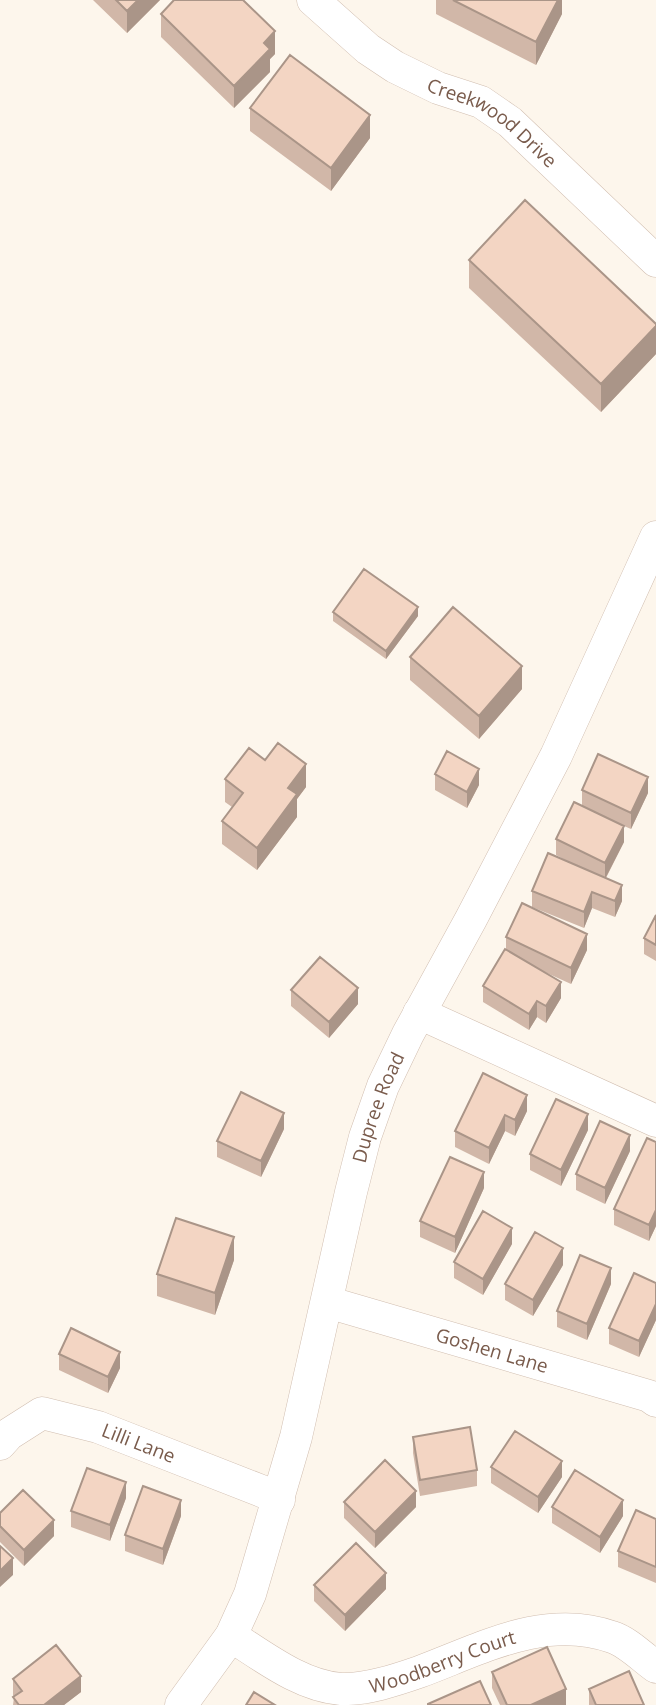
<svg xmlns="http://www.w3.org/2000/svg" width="656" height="1705" viewBox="0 0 656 1705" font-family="'Open Sans',sans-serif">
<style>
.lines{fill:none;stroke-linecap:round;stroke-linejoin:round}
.minor-casing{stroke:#d1beb0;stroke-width:33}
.minor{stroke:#fff;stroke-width:32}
.wall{fill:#d1b7a8}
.shaded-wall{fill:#aa9588}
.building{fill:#f3d5c3;stroke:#aa9588;stroke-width:2}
.labels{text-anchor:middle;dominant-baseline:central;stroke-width:7;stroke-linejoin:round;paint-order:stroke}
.street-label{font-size:19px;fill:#7a5c4d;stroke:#fffaf3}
</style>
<rect width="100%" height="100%" fill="#fdf6ec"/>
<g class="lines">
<g class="minor-casing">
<g id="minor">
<path id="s1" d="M 313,0 L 368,49 L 395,67 L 438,88 L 481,102 L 510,122 L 656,261"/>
<path d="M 419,1013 L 656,1121"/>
<path id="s2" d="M 327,1302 L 649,1396 L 656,1401"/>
<path id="s3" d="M 0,1444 L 9,1434 L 42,1413 L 98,1427 L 264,1492 L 279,1500"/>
<path id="s4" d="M 231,1636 C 264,1657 301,1686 341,1689 C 366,1690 396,1680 419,1672 C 481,1649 545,1613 612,1637 C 628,1642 643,1658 656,1667"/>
<path id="s5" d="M 181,1705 L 231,1636 L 250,1594 L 296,1437 L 351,1192 L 365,1137 L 383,1086 L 408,1034 L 471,919 L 556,756 L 656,537"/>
</g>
</g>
<use href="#minor" class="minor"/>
</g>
<path class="wall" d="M 93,0 L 160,0 L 127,33 Z
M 436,0 L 562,0 L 562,14 L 536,65 L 436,14 Z
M 161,14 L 275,54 L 270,59 L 270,72 L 234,108 L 161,37 Z
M 250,108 L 370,138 L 331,191 L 250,131 Z
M 469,260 L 656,324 L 656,354 L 601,412 L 469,288 Z
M 333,612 L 418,616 L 386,659 L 333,621 Z
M 410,657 L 522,689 L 479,739 L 410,680 Z
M 265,760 L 306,787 L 297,799 L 297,817 L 257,870 L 222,844 L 222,821 L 232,807 L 225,802 L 225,779 Z
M 435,774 L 479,785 L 467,808 L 435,790 Z
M 582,790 L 648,793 L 631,829 L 624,826 L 624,842 L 606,878 L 622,901 L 615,917 L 592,908 L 584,928 L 532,907 L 532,891 L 577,866 L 556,855 L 556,839 L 582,805 Z
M 656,915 L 656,961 L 644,954 L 644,938 Z
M 506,937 L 587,950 L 571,984 L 538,969 L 561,998 L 546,1023 L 537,1017 L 529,1030 L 483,1002 L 483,986 L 506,950 Z
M 291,990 L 358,1004 L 329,1038 L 291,1006 Z
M 483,1073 L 527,1111 L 515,1136 L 505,1131 L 489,1164 L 455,1147 L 455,1131 Z
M 284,1129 L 261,1177 L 217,1157 L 217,1141 Z
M 588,1130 L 561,1186 L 530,1170 L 530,1154 Z
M 656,1142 L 656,1226 L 649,1241 L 614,1225 L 614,1209 Z
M 630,1151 L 605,1204 L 576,1190 L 576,1174 Z
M 484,1188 L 455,1253 L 420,1237 L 420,1221 Z
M 512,1244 L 483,1295 L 454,1278 L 454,1262 Z
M 234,1260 L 215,1315 L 157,1296 L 157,1274 Z
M 563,1265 L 533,1316 L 505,1300 L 505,1284 Z
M 656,1283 L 656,1320 L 639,1357 L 609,1344 L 609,1328 Z
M 611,1284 L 587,1340 L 557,1327 L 557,1311 Z
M 59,1354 L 120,1368 L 108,1393 L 59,1370 Z
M 413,1437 L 477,1470 L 477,1486 L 420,1496 L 413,1453 Z
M 491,1467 L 562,1477 L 538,1513 L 491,1483 Z
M 126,1498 L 110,1541 L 71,1527 L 71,1511 Z
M 344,1502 L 416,1507 L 375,1548 L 344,1518 Z
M 552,1507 L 623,1516 L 600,1553 L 552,1523 Z
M 0,1513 L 54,1536 L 24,1566 L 0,1542 Z
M 181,1516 L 163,1565 L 125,1551 L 125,1535 Z
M 656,1519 L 656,1583 L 618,1567 L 618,1551 Z
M 314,1585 L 386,1589 L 345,1631 L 314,1601 Z
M 492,1672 L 566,1705 L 500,1705 L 492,1688 Z
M 13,1679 L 81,1692 L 64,1705 L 13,1705 L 14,1697 L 13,1695 Z
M 589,1689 L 644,1705 L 589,1705 Z"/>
<path class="shaded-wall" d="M 138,0 L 160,0 L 127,33 L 127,11 Z
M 558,0 L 562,0 L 562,14 L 536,65 L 536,42 Z
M 275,31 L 275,54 L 270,59 L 270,72 L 234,108 L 234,86 L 264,43 Z
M 370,115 L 370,138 L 331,191 L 331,168 Z
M 656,326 L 656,354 L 601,412 L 601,384 Z
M 418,607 L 418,616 L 386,659 L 386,651 Z
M 522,666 L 522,689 L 479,739 L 479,716 Z
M 306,764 L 306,787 L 297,799 L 297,817 L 257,870 L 257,848 L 288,788 Z
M 479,769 L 479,785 L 467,808 L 467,792 Z
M 648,777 L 648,793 L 631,829 L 631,813 Z
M 624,826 L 624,842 L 605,879 L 605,863 Z
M 622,885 L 622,901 L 615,917 L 615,901 Z
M 592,892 L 592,908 L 584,928 L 584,912 Z
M 587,934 L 587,950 L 571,984 L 571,968 Z
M 561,982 L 561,998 L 546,1023 L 546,1006 Z
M 358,988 L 358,1004 L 329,1038 L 329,1022 Z
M 537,1001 L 537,1017 L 529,1030 L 529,1014 Z
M 527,1095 L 527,1111 L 515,1136 L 515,1120 Z
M 284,1113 L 284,1129 L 261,1177 L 261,1161 Z
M 588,1114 L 588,1130 L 561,1186 L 561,1170 Z
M 505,1115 L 505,1131 L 489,1164 L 489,1148 Z
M 630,1135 L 630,1151 L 605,1204 L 605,1188 Z
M 484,1172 L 484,1188 L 455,1253 L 455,1237 Z
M 656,1210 L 656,1226 L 649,1241 L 649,1225 Z
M 512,1228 L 512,1244 L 483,1295 L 483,1279 Z
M 234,1237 L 234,1260 L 215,1315 L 215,1293 Z
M 563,1248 L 563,1265 L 533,1316 L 533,1300 Z
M 611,1268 L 611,1284 L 587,1340 L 587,1324 Z
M 656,1304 L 656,1320 L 639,1357 L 639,1341 Z
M 120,1352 L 120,1368 L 108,1393 L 108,1377 Z
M 562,1461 L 562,1477 L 538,1513 L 538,1497 Z
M 126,1482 L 126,1498 L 110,1541 L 110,1525 Z
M 416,1491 L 416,1507 L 375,1548 L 375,1532 Z
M 181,1500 L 181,1516 L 163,1565 L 163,1549 Z
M 623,1500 L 623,1516 L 600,1553 L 600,1537 Z
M 54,1520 L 54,1536 L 24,1566 L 24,1550 Z
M 13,1558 L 13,1575 L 0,1587 L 0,1571 Z
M 386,1573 L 386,1589 L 345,1631 L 345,1615 Z
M 81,1676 L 81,1692 L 64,1705 L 44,1705 Z
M 566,1689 L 566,1705 L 531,1705 Z"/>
<path class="building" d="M 116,0 L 138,0 L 127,11 Z
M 174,0 L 243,0 L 275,31 L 264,43 L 270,49 L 234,86 L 161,14 Z
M 453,0 L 558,0 L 536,42 Z
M 290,55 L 370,115 L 331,168 L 250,108 Z
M 525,200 L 656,324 L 656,326 L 601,384 L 469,260 Z
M 364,569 L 418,607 L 386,651 L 333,612 Z
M 453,607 L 522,666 L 479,716 L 410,657 Z
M 278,743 L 306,764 L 288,788 L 297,794 L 257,848 L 222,821 L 243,793 L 225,779 L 249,748 L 265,760 Z
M 447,751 L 479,769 L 467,792 L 435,774 Z
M 598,754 L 648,777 L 631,813 L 582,790 Z
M 574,802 L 624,826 L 605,863 L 556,839 Z
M 548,853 L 622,885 L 615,901 L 592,892 L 584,912 L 532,891 Z
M 522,903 L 587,934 L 571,968 L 506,937 Z
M 656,915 L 656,945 L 644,938 Z
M 505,949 L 561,982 L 546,1006 L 537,1001 L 529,1014 L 483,986 Z
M 320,957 L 358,988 L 329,1022 L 291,990 Z
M 483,1073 L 527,1095 L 515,1120 L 505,1115 L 489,1148 L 455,1131 Z
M 241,1092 L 284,1113 L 261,1161 L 217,1141 Z
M 556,1099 L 588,1114 L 561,1170 L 530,1154 Z
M 600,1121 L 630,1135 L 605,1188 L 576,1174 Z
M 647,1138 L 656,1142 L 656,1210 L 649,1225 L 614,1209 Z
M 450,1157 L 484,1172 L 455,1237 L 420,1221 Z
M 483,1211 L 512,1228 L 483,1279 L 454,1262 Z
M 176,1218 L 234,1237 L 215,1293 L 157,1274 Z
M 535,1232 L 563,1248 L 533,1300 L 505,1284 Z
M 580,1255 L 611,1268 L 587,1324 L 557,1311 Z
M 634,1273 L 656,1283 L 656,1304 L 639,1341 L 609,1328 Z
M 71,1328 L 120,1352 L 108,1377 L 59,1354 Z
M 470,1427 L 477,1470 L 420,1480 L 413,1437 Z
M 515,1431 L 562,1461 L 538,1497 L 491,1467 Z
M 385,1460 L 416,1491 L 375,1532 L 344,1502 Z
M 87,1468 L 126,1482 L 110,1525 L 71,1511 Z
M 575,1470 L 623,1500 L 600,1537 L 552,1507 Z
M 143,1486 L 181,1500 L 163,1549 L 125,1535 Z
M 23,1490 L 54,1520 L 24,1550 L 0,1526 L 0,1513 Z
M 636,1510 L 656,1519 L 656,1567 L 618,1551 Z
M 356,1543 L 386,1573 L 345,1615 L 314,1585 Z
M 0,1546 L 13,1558 L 0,1571 Z
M 56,1645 L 81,1676 L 44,1705 L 19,1705 L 13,1697 L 22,1691 L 13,1679 Z
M 547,1647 L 566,1689 L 531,1705 L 507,1705 L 492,1672 Z
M 629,1671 L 644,1705 L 596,1705 L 589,1689 Z
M 480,1681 L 491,1705 L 428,1705 L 428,1704 Z
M 254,1692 L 275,1705 L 246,1705 Z"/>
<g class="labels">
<g class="street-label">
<text stroke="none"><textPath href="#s1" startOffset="219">Creekwood Drive</textPath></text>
<text stroke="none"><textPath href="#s5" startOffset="635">Dupree Road</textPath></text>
<text stroke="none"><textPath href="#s2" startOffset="172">Goshen Lane</textPath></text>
<text stroke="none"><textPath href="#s3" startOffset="154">Lilli Lane</textPath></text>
<text stroke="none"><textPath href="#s4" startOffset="229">Woodberry Court</textPath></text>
</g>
</g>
</svg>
